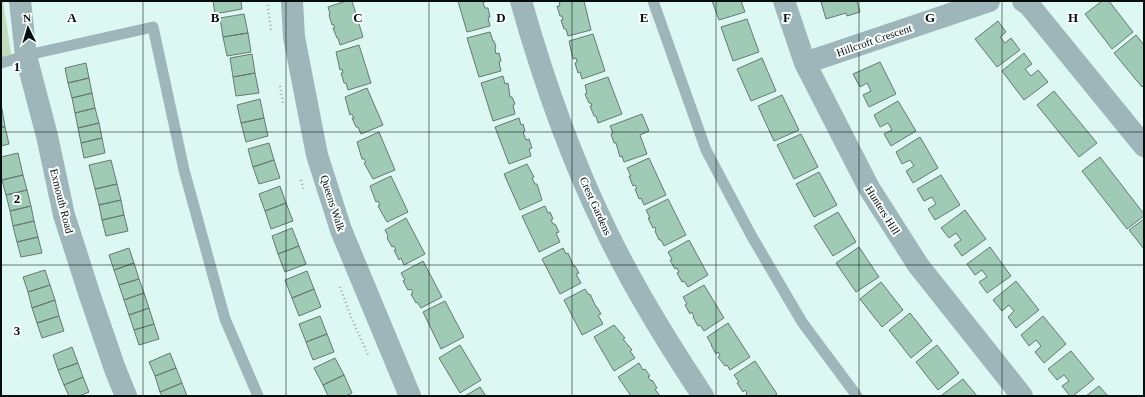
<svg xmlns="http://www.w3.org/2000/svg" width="1145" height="397" viewBox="0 0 1145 397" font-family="Georgia,serif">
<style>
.green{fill:#c2dcbe}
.building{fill:#9fcbb6;stroke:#667970}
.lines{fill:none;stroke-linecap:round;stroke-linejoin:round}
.path{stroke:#99adaa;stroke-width:2.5;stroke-dasharray:1 3;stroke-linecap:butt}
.service{stroke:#9eb5b9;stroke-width:11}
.minor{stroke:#9eb5b9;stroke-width:22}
.grid{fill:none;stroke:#060e0d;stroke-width:1;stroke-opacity:0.55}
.labels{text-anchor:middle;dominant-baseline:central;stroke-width:4;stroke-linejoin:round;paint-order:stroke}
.street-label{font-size:11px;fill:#060e0d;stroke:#fafffe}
.grid-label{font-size:13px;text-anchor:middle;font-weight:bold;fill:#060e0d;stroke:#fafffe;stroke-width:4;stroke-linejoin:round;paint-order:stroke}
</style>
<rect width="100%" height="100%" fill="#ddf7f3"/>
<path class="green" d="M 1,1 L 3,1 L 12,60 L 3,62 L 1,53 Z"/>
<path class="building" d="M 213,1 L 241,1 L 242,9 L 215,14 Z
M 346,1 L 352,1 L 363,37 L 340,45 L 338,38 L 337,38 L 333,28 L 335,28 L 333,24 L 332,25 L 329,15 L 330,14 L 328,7 Z
M 458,1 L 485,1 L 485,2 L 483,3 L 485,8 L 488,8 L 490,17 L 488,17 L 490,26 L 467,32 Z
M 559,1 L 584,1 L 591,30 L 568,36 L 566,29 L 564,29 L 561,20 L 563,20 L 562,16 L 560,16 L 557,6 L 560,6 Z
M 712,1 L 741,1 L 745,12 L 719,20 Z
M 826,1 L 857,1 L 860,12 L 847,16 L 846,13 L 826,19 L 821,2 Z
M 1102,1 L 1109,1 L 1133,32 L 1112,49 L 1085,14 Z
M 244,14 L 248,33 L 223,37 L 220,18 Z
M 747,19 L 759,52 L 733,61 L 721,27 Z
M 998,21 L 1006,32 L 1000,37 L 1005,43 L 1011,38 L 1020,50 L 997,67 L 975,39 Z
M 490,32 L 493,41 L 494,41 L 496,47 L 495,48 L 496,54 L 499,53 L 501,61 L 499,62 L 501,71 L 479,77 L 467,38 Z
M 248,33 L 251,52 L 227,56 L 223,37 Z
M 593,34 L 605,71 L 582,79 L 580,72 L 578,73 L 575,63 L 577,62 L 576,58 L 573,59 L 569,41 Z
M 1136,35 L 1144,45 L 1144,85 L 1142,87 L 1114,53 Z
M 359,45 L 371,83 L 348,90 L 346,83 L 344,83 L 341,73 L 343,73 L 342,69 L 340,70 L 336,52 Z
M 1024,53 L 1032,64 L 1025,69 L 1031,76 L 1038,70 L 1048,82 L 1024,100 L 1002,71 Z
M 252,54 L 255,73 L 233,77 L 230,58 Z
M 762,58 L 776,91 L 751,101 L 737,69 Z
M 880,62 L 896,94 L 869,107 L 863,95 L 871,91 L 867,83 L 860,87 L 853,74 Z
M 86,63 L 89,78 L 68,83 L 65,68 Z
M 255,73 L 259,93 L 236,96 L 233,77 Z
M 503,76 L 505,84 L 508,83 L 510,97 L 512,97 L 515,104 L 513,105 L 515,114 L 493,121 L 481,83 Z
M 608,77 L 622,114 L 598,123 L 596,116 L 594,116 L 590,106 L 592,106 L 591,103 L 589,103 L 585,94 L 587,93 L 585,85 Z
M 89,78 L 92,93 L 72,98 L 68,83 Z
M 367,88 L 383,125 L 361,134 L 358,127 L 356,127 L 352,118 L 354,118 L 352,114 L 350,115 L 345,97 Z
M 1054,91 L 1097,143 L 1079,157 L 1037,105 Z
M 92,93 L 95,108 L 75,113 L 72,98 Z
M 782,95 L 799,130 L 774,141 L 758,106 Z
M 260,99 L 264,118 L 241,123 L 237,105 Z
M 898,101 L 916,131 L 891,146 L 884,134 L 892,130 L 888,123 L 880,127 L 874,115 Z
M 95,108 L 99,123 L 78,128 L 75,113 Z
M 1,109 L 2,109 L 5,127 L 1,127 Z
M 642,114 L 649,131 L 640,135 L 647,154 L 624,162 L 622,156 L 620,157 L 616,143 L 614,143 L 611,134 L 613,133 L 610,126 Z
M 264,118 L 268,136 L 246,142 L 241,123 Z
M 519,118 L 521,125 L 523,124 L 525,131 L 523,132 L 526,140 L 529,139 L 532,148 L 529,149 L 531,156 L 509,164 L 495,127 Z
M 99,123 L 102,138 L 81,143 L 78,128 Z
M 1,127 L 5,127 L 9,144 L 1,146 Z
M 379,132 L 395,170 L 373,179 L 364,163 L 366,162 L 364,159 L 362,159 L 357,142 Z
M 801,134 L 818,167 L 794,179 L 777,145 Z
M 920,137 L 938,168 L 913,183 L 906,171 L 914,166 L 910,160 L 902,164 L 896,152 Z
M 102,138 L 105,153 L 84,158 L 81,143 Z
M 269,143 L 274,160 L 253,167 L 248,149 Z
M 18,153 L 23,175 L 2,180 L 1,175 L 1,157 Z
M 1100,157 L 1144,214 L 1144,216 L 1127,229 L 1082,171 Z
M 649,158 L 666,195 L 644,205 L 641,198 L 639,199 L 635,189 L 637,188 L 635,185 L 633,186 L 629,176 L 631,176 L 627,168 Z
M 111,160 L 117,184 L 95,189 L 89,165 Z
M 274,160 L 280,178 L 259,184 L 253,167 Z
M 527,164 L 534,177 L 532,178 L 535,184 L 537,184 L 542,200 L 520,210 L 504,174 Z
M 819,172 L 837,205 L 814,217 L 796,184 Z
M 23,175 L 27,190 L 6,195 L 2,180 Z
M 941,175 L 960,205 L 935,220 L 928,209 L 936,204 L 932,197 L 924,201 L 917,189 Z
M 391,176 L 408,212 L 387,222 L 378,206 L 380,205 L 378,201 L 376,202 L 370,186 Z
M 117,184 L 121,200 L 99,205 L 95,189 Z
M 280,186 L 286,203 L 265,211 L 259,194 Z
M 27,190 L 31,206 L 10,211 L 6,195 Z
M 668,199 L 686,235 L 664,246 L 661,240 L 659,240 L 655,231 L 656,230 L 655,227 L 653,228 L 648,218 L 650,218 L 646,210 Z
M 121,200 L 124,215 L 102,220 L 99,205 Z
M 286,203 L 293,221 L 271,229 L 265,211 Z
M 31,206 L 34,221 L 13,226 L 10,211 Z
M 545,206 L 548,213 L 550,212 L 553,219 L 551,220 L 553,224 L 555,224 L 559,232 L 556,233 L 560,242 L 539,252 L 522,216 Z
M 965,210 L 986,239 L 962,256 L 954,245 L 961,240 L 956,233 L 949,238 L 941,228 Z
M 838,212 L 856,242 L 833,256 L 814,226 Z
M 124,215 L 128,231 L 106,236 L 102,220 Z
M 406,218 L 425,254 L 404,265 L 401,258 L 399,260 L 394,250 L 396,250 L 394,246 L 392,247 L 387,238 L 388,236 L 385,230 Z
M 1144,219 L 1144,249 L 1129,230 Z
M 34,221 L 38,237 L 17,242 L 13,226 Z
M 292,228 L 299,246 L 278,254 L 272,236 Z
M 38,237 L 42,253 L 21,257 L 17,242 Z
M 689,240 L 708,275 L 688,287 L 684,281 L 682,282 L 677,273 L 679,272 L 677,268 L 675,269 L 670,260 L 672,259 L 668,252 Z
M 299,246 L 306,264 L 285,272 L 278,254 Z
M 859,247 L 879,277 L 856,292 L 836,263 Z
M 990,247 L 1011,276 L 987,293 L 979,282 L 987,277 L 982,270 L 975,275 L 967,264 Z
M 129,248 L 134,263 L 114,270 L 109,255 Z
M 563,248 L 566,254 L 568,253 L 574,267 L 575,266 L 579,273 L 576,274 L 581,283 L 560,294 L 542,259 Z
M 423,261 L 442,297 L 421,308 L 417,302 L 416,303 L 411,294 L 413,293 L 411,289 L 408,290 L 403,281 L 405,280 L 401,273 Z
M 134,263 L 139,279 L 119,285 L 114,270 Z
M 45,270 L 50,285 L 28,292 L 23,277 Z
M 307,271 L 314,289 L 292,298 L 285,280 Z
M 139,279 L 144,293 L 124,300 L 119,285 Z
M 1016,281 L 1039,310 L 1016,328 L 1008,317 L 1014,311 L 1009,305 L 1002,311 L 993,300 Z
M 881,282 L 903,310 L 882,327 L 860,299 Z
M 50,285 L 55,300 L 32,308 L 28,292 Z
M 704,285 L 724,318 L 704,331 L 700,325 L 698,326 L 693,317 L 694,317 L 692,312 L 690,314 L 685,305 L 687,304 L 683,297 Z
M 314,289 L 321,307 L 299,316 L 292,298 Z
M 585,289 L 589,295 L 590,294 L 596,307 L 597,307 L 601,314 L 598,315 L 603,324 L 582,335 L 564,300 Z
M 144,293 L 149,308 L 129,315 L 124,300 Z
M 55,300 L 59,316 L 37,323 L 32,308 Z
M 445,301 L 464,337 L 441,349 L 423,312 Z
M 149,308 L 154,324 L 134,330 L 129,315 Z
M 910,313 L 932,341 L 911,358 L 889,330 Z
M 59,316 L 64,331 L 42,338 L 37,323 Z
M 320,316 L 327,334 L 306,342 L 299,324 Z
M 1043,316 L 1066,344 L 1044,363 L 1035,352 L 1041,346 L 1036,340 L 1029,346 L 1021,335 Z
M 728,323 L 750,357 L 730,370 L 727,365 L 725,366 L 718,357 L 720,355 L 718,352 L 716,354 L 711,345 L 712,345 L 707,337 Z
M 154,324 L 159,339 L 139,345 L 134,330 Z
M 614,325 L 625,338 L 623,339 L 632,350 L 630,351 L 635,358 L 614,371 L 594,337 Z
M 327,334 L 334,352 L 313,360 L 306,342 Z
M 460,345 L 481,380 L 460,393 L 439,358 Z
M 937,345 L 959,373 L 938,390 L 916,362 Z
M 72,347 L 78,363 L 58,370 L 53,355 Z
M 1071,351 L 1094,379 L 1073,396 L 1070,396 L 1062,386 L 1069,381 L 1064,375 L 1057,380 L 1048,369 Z
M 170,353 L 176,368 L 155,376 L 149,362 Z
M 335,358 L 344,375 L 323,385 L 314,368 Z
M 755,361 L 777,394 L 774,396 L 747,396 L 746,394 L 747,393 L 745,390 L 743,392 L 737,383 L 739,382 L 734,375 Z
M 78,363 L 83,377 L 64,385 L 58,370 Z
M 639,363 L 643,370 L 645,369 L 650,376 L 648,377 L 651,381 L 652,380 L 657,388 L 655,389 L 660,396 L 631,396 L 618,377 Z
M 176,368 L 182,383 L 160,392 L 155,376 Z
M 344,375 L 352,393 L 346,396 L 328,396 L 323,385 Z
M 83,377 L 89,392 L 79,396 L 69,396 L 64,385 Z
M 963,379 L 977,396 L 943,396 L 942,395 Z
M 182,383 L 187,396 L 162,396 L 160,392 Z
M 1099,386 L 1108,396 L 1086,396 Z
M 480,387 L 486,396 L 465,396 Z"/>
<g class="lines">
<path class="path" d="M 267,1 L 271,30
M 280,86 L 283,103
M 301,180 L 304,191
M 340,287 L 351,317 L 368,355"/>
<path class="service" d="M 653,1 L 706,150 L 751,235 L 802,322 L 857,396
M 1,63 L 41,52 L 153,27 L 184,170 L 225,319 L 258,396"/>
<path class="minor" d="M 20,1 L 26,56 L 47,136 L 64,215 L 89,293 L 115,369 L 126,396
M 292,1 L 294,37 L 317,155 L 341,230 L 410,396
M 521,1 C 543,79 570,156 605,228 C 633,287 667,342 703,396
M 784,1 L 805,63 L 869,188 L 918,265 L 1022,396
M 1023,1 L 1029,5 L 1144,146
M 805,63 L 989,1"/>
</g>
<path class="grid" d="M 143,1 L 143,396M 286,1 L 286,396M 429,1 L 429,396M 572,1 L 572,396M 716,1 L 716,396M 859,1 L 859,396M 1002,1 L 1002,396M 1,132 L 1144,132M 1,265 L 1144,265"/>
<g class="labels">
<g class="street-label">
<text transform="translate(874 40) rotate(-19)">Hillcroft Crescent</text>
<text transform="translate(62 201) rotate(76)">Exmouth Road</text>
<text transform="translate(333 203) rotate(72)">Queens Walk</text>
<text transform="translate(596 206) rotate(66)">Crest Gardens</text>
<text transform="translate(883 210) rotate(58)">Hunters Hill</text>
</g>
</g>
<g class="grid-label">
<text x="72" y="22">A</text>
<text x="215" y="22">B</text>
<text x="358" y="22">C</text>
<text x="501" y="22">D</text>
<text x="644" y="22">E</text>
<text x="787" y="22">F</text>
<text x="930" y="22">G</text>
<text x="1073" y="22">H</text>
<text x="17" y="71">1</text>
<text x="17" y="203">2</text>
<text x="17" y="335">3</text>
</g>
<rect width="1145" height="397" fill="none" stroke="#060e0d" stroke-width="4"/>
<g transform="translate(28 28) rotate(355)" stroke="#fafffe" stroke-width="3" paint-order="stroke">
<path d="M0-3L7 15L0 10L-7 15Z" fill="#060e0d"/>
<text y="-6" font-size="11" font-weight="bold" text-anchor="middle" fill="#060e0d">N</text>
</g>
</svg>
